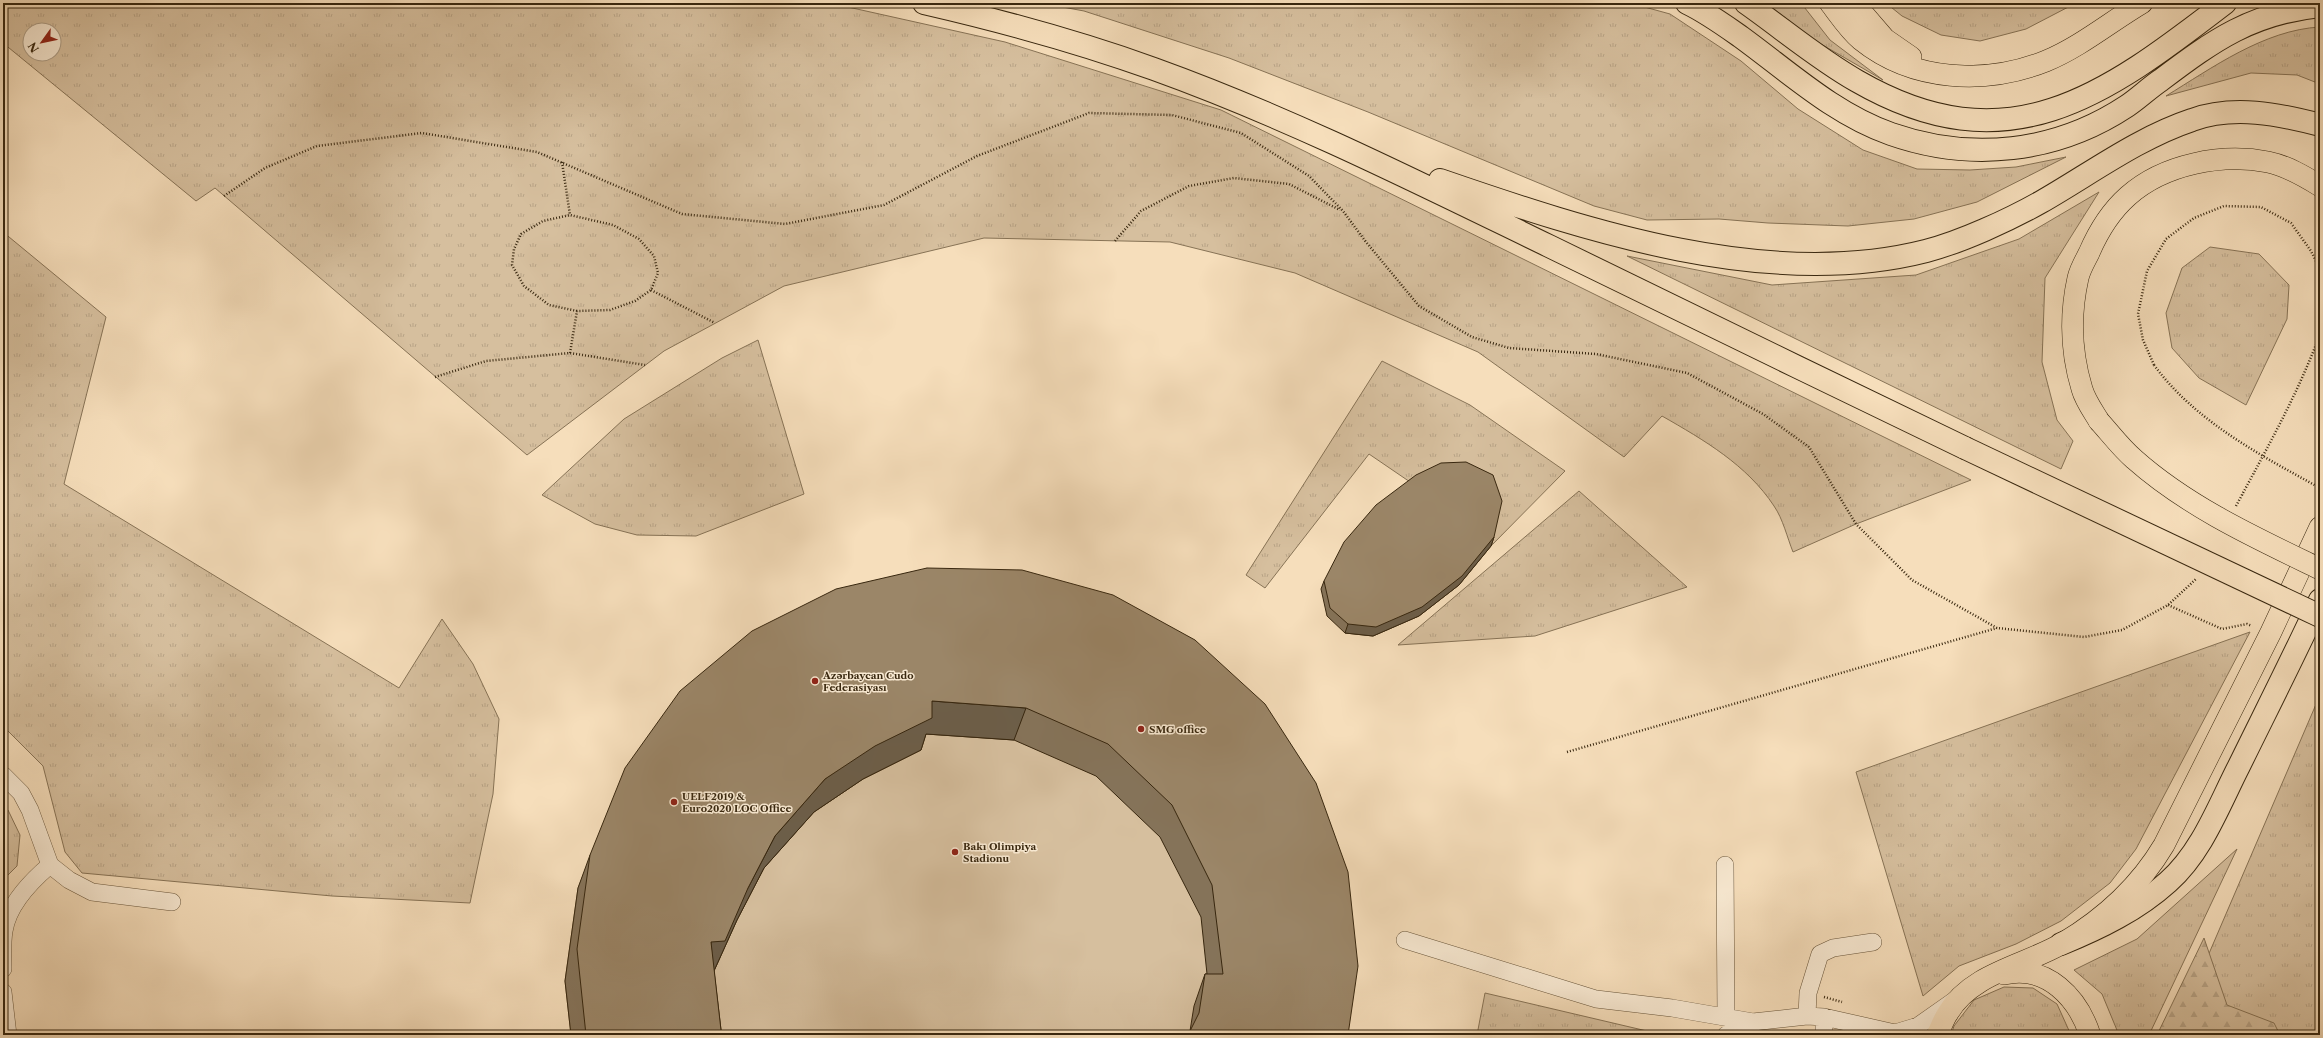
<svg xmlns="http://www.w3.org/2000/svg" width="2323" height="1038" viewBox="0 0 2323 1038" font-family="'Libre Caslon Text',serif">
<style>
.grass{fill:url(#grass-tufts);stroke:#877356;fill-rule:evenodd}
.forest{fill:url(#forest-firs);stroke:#877356}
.pitch{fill:#d6bf9e;stroke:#877356}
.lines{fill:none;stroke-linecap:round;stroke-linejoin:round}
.minor-casing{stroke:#68553a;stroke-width:18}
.major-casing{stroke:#38270f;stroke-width:22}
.highway-casing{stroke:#38270f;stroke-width:24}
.path{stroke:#38270f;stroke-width:2.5;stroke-dasharray:1 2;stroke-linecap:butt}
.minor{stroke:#f9ead3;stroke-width:17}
.major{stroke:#f6debb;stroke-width:21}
.highway{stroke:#f6debb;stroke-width:22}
.major-bridge-casing{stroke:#38270f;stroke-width:22;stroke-linecap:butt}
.highway-bridge-casing{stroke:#38270f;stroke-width:24;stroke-linecap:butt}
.path-bridge{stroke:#38270f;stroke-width:2.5;stroke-dasharray:1 2;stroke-linecap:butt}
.major-bridge{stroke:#f6debb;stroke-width:21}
.highway-bridge{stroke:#f6debb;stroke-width:22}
.wall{fill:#857359;stroke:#38270f}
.shaded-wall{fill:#6c5e49;stroke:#38270f}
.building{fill:#9b8668;stroke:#38270f}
.poi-dot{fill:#8f2418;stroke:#f9ead3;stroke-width:1.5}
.labels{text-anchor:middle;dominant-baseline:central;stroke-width:3;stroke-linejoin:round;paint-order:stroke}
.poi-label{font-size:10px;font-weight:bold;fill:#38270f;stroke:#f9ead3;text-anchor:start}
</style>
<defs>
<pattern id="grass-tufts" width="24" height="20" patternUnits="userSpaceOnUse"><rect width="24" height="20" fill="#d6bf9e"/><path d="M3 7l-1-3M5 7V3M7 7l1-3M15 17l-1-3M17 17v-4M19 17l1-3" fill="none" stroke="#b8a487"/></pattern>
<pattern id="forest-firs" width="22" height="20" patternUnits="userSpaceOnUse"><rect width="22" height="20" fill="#d6bf9e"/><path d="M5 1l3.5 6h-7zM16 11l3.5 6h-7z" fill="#b8a487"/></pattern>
</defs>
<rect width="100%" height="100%" fill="#f6debb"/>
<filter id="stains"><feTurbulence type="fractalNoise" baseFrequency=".005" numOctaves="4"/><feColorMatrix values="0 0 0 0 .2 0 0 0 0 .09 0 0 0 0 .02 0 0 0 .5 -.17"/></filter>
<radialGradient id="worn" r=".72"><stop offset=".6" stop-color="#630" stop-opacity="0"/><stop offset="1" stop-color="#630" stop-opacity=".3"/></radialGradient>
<path class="grass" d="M 3,3 L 830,3 L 1005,42 L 1221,110 L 1971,480 L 1856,524 L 1793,552 C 1787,537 1783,519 1774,506 C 1747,465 1704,440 1662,416 L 1624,457 L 1478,352 L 1295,273 L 1170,242 L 984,238 L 784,286 L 664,351 L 527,455 L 215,188 L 196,201 L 3,43 ZM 30,30 L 54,30 L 54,54 L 30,54 Z
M 1041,3 L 1630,3 L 1670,14 L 1741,61 L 1798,109 L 1863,150 L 1917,169 L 1970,170 L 2016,167 L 2066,157 L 1977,202 L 1914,219 L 1848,226 L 1768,223 L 1719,219 L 1647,220 L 1594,206 L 1368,112 L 1229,58 L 1084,11 Z
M 1766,3 L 1801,3 L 1830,40 L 1883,80 L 1814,40 Z
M 1886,3 L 2076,3 L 2026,29 L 1980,41 L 1941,35 L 1902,16 Z
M 2320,27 L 2320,84 L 2297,75 L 2251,73 L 2166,96 C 2212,68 2264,30 2320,27 Z
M 2099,192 L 2045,278 L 2042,362 L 2057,420 L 2073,441 L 2061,469 L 1627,256 L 1772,285 L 1916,275 L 2019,239 Z
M 3,232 L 106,317 L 64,484 L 399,688 L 442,619 L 473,664 L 499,719 L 493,794 L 470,903 L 332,896 L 82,873 L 65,852 L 43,766 L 3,726 Z
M 2210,247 L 2259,254 L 2289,285 L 2287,319 L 2246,405 L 2199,378 L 2172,348 L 2166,313 L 2182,268 Z
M 758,340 L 804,494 L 696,536 L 637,535 L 595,524 L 542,495 L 624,419 L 722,358 Z
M 1382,361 L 1470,405 L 1565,471 L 1491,546 L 1499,510 L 1413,484 L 1369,454 L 1265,588 L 1246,575 Z
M 1579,491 L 1687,587 L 1535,636 L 1398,645 Z
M 2250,632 L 2136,849 L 2110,883 L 2061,921 L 2016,944 L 1959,966 L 1923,996 L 1856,772 Z
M 2320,695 L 2320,1035 L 2174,1035 Z
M 3,806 L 8,810 L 20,835 L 17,866 L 3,880 Z
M 2237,849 L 2149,1035 L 2119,1035 L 2102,994 L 2074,970 L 2137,939 Z
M 2004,987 L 2033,988 L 2057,1004 L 2071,1035 L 1951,1035 L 1954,1026 L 1974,1000 Z
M 1485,993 L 1664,1035 L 1477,1035 Z"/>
<path class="forest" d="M 2204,938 L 2227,1005 L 2274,1023 L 2280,1035 L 2157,1035 Z"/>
<path class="pitch" d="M 1010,602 L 1341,1035 L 571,1035 L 565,981 L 578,888 L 613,800 Z"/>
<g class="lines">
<g class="minor-casing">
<path id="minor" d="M 3,775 L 21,793 L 30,810 L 50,865 L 69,880 L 92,892 L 172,902
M 1725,865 L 1726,1017
M 1405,940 L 1596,999 L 1672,1008 L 1753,1022
M 3,969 C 3,957 2,943 4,931 C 8,905 30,882 50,865
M 3,992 L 8,1035
M 1807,1016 L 1808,993 L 1820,954 L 1833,948 L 1873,942
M 1726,1035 L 1753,1022 L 1807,1016 L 1824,1017 L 1895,1033 L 1918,1026 L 1955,1000
M 1824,1035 L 1824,1017"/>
</g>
<g class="major-casing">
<path id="major" d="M 1830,3 C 1840,16 1849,30 1861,40 C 1913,82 1986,85 2046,61 C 2080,47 2110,22 2142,3
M 1854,3 L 1885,39 L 1911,57
M 2099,421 C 2093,411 2085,400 2082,389 C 2071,353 2070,314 2078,278 C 2080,269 2085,261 2089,253 C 2098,232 2111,211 2128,196 C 2164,164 2222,153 2268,162 C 2287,166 2304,176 2320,186
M 2004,974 C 2047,964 2078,998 2090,1035
M 1937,1035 C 1941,1028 1943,1020 1948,1013 C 1971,973 2026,965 2063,943 C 2105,918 2139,887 2164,845 L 2271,632 L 2320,527"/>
</g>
<g class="highway-casing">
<path id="highway" d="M 924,3 C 1002,21 1079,42 1154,69 C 1290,118 1419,183 1549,246 C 1688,314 1826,381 1965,448
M 1687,3 C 1706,12 1724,25 1741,37 C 1789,72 1834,114 1891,134 C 1971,162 2056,153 2127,106 C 2139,98 2149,88 2161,80 C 2214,40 2252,13 2320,6
M 1746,3 C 1783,29 1818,59 1857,81 C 2008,168 2104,96 2225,3
M 1440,180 C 1588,231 1769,291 1926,251 C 1961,242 2009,220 2041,202 C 2090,174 2138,138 2192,120 C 2233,105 2279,114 2320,125
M 2061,944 C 2100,928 2137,910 2168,882 C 2202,852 2219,805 2239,766 C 2266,711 2294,656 2320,600"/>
</g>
<path class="path" d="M 562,162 L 570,215
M 224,196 L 265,168 L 317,146 L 422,133 L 537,152 L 682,214 L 785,224 L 884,205 L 977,156 L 1089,113 L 1172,115 L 1241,133 L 1309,176 L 1343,211 L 1366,242 L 1419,306 L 1472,337 L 1509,348 L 1596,354 L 1687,373 L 1763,414 L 1809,447 L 1856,524 L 1912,580 L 1997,628 L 2084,637 L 2122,630 L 2168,605 L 2196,579
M 1115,241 L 1141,211 L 1189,186 L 1234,178 L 1289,184 L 1340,210
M 651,290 L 715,323
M 570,353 L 577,311 L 610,310 L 635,301 L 651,290 L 658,273 L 654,256 L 639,239 L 613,225 L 570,215 L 543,221 L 521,234 L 514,249 L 512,265 L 524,286 L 549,305 L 577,311
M 2154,365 L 2143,340 L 2138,314 L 2147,271 L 2166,239 L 2194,218 L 2224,206 L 2261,207 L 2291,223 L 2311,251 L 2320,269
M 435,377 L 486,361 L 570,353 L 645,365
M 2236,506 C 2266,450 2298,394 2320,334
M 2168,605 L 2222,629 L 2247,624 L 2252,626
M 1567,752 L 1997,628
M 1824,997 L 1842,1002"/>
<use href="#minor" class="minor"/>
<use href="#major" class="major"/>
<use href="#highway" class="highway"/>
<g class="major-bridge-casing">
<path id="major-bridge" d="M 2099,421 C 2110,433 2121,448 2134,459 C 2188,507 2256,538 2320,569"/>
</g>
<g class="highway-bridge-casing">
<path id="highway-bridge" d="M 1965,448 L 2320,616"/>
</g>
<path class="path-bridge" d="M 2154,365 C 2195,421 2260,455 2320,488"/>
<use href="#major-bridge" class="major-bridge"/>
<use href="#highway-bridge" class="highway-bridge"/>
</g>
<path class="wall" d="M 1494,537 L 1491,546 L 1459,585 L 1419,616 L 1373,636 L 1345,633 L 1327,616 L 1321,589 L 1324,581 Z
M 927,568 L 1358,966 L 1190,1031 L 1194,1006 L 1205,974 L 1207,974 L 1201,917 L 1160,837 L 1096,776 L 1014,740 L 926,734 L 921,750 L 863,779 L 814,812 L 764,868 L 737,920 L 714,971 L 721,1030 L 724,1035 L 571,1035 L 565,981 L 578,888 L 590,855 Z"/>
<path class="shaded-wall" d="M 1494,537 L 1491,546 L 1459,585 L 1419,616 L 1373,636 L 1345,633 L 1348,624 Z
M 932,701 L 1026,708 L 1014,740 L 926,734 L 921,750 L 863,779 L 814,812 L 764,868 L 737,920 L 713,973 L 711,942 L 748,888 L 775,836 L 825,779 Z"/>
<path class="building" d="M 1466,462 L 1493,475 L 1502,501 L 1494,537 L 1462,576 L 1422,607 L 1376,627 L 1348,624 L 1330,608 L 1324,581 L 1344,542 L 1376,505 L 1416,475 L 1441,463 Z
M 927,568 L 1022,570 L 1113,595 L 1195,640 L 1265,704 L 1316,783 L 1348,872 L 1358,966 L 1348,1035 L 1188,1035 L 1199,1013 L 1205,974 L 1223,974 L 1212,885 L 1172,805 L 1108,744 L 1026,708 L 932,701 L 932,718 L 875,746 L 825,779 L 775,836 L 748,888 L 725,941 L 711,942 L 721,1030 L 724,1035 L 586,1035 L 577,949 L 590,855 L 625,768 L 680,691 L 752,631 L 836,589 Z"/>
<g class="poi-dot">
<circle cx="815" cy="681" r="4"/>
<circle cx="1141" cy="729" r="4"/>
<circle cx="674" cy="802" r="4"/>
<circle cx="955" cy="852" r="4"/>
</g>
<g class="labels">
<g class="poi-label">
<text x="823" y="675">Azərbaycan Cudo<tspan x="823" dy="12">Federasiyası</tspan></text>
<text x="1149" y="729">SMG office</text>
<text x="682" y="796">UELF2019 &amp;<tspan x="682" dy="12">Euro2020 LOC Office</tspan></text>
<text x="963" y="846">Bakı Olimpiya<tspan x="963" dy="12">Stadionu</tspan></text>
</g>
</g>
<rect width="2323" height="1038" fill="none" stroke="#f6debb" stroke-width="16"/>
<rect x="4" y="4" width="2315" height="1030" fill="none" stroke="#38270f" stroke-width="2"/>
<rect x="8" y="8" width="2307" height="1022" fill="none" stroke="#38270f"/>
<g transform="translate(42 42) rotate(237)"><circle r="19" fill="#f9ead3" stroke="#ac9c85"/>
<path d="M0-3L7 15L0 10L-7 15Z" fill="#8f2418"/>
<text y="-6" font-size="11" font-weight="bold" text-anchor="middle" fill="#38270f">N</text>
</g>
<rect width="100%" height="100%" filter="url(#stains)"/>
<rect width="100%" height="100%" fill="url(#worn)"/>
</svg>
